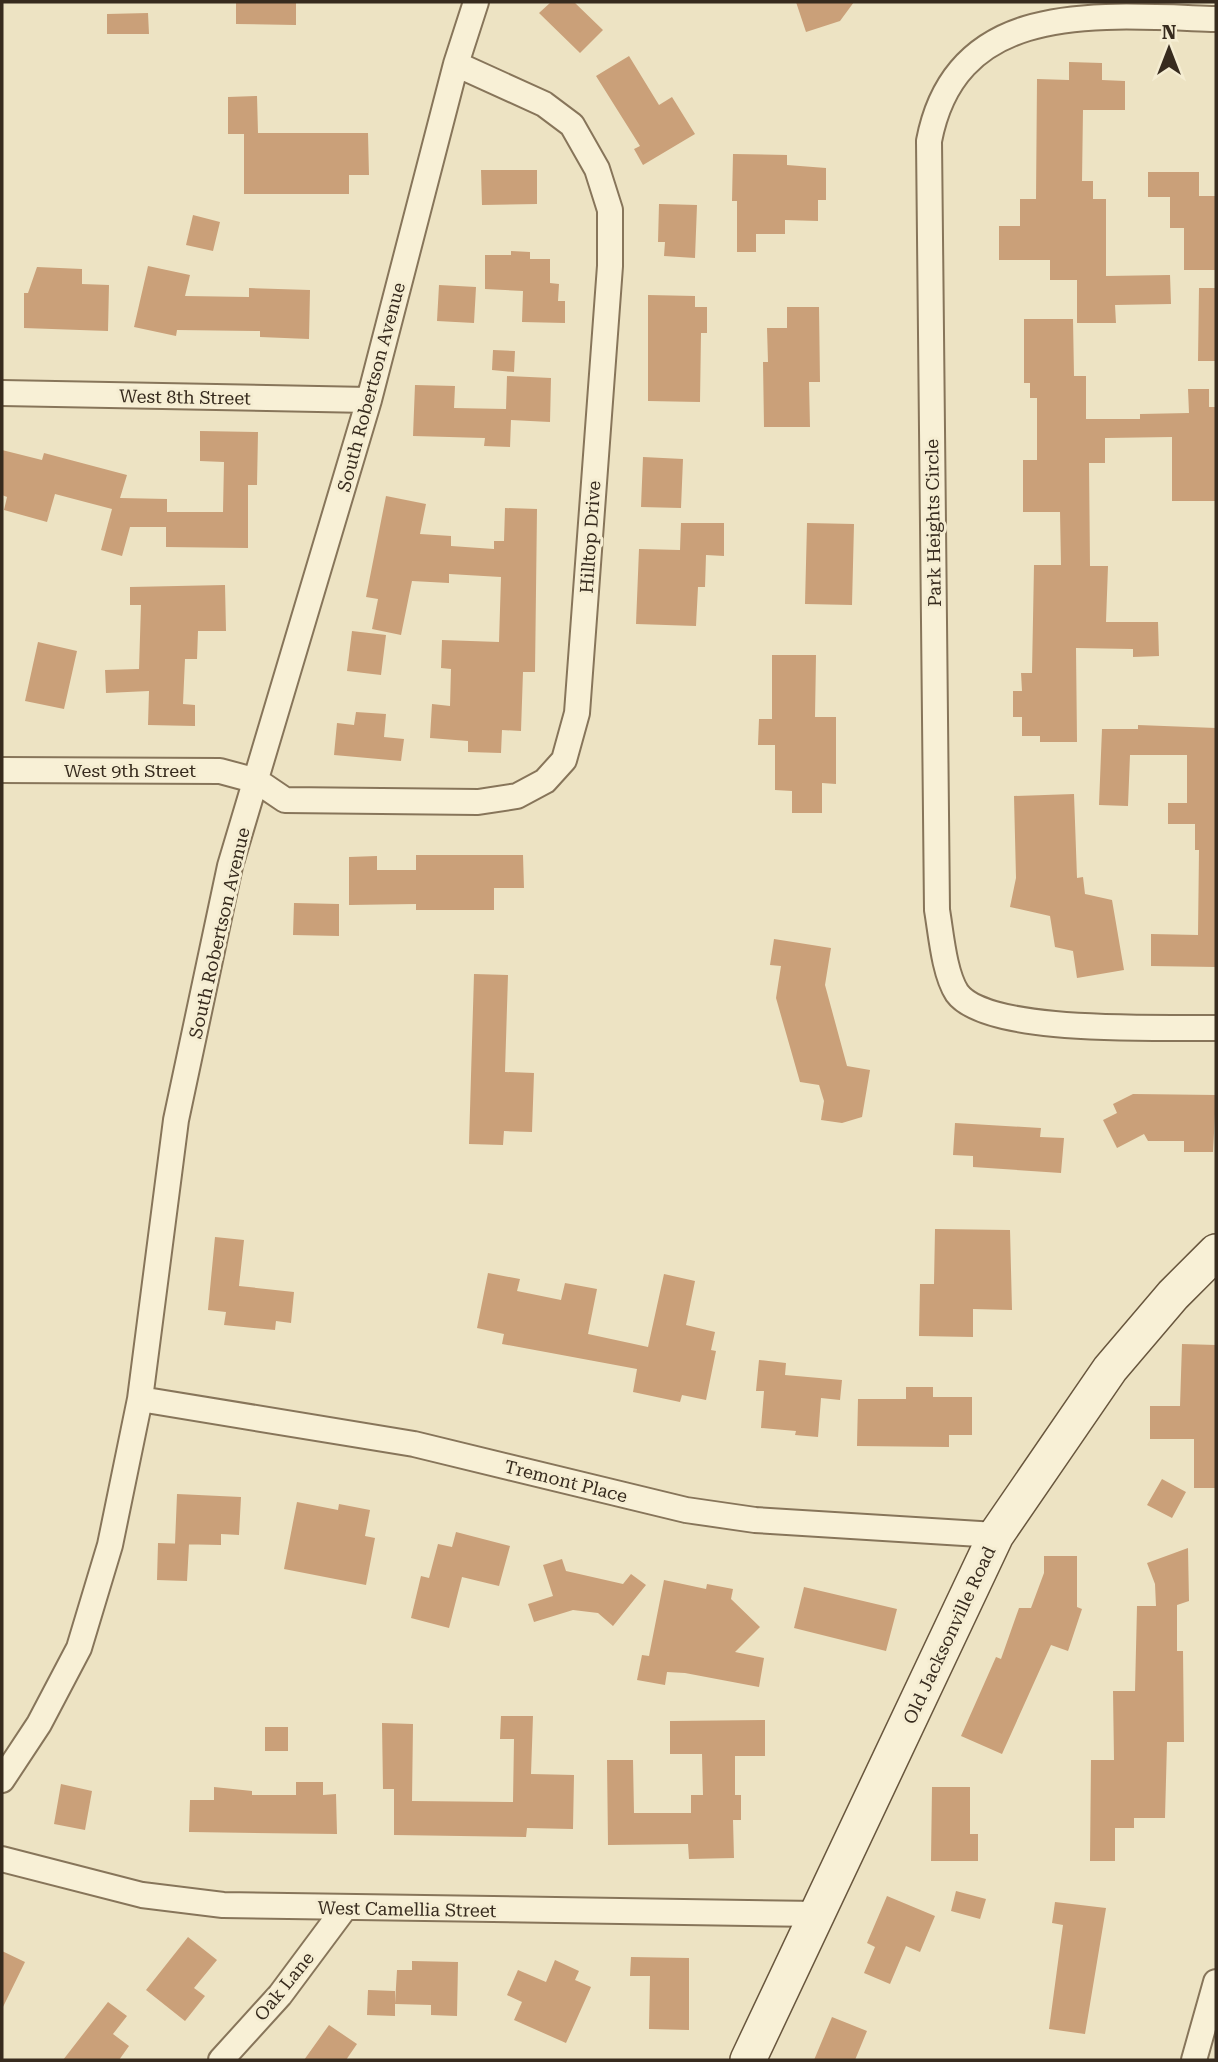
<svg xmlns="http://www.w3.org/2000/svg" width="1218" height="2062" viewBox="0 0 1218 2062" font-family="'Roboto Serif',serif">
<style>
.building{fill:#caa079}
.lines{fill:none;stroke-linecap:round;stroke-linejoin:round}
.street-casing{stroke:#87755a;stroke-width:28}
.secondary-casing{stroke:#68563d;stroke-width:38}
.street{stroke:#f8f0d6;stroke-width:24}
.secondary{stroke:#f8f0d6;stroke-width:35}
.labels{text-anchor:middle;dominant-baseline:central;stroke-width:6;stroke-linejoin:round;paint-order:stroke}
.street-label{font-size:18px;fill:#372b1e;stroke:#f5edd2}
</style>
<rect width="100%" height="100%" fill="#ede3c3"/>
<path class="building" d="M 236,2 L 296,2 L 296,25 L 236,24 Z
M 551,2 L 574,2 L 603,30 L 580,53 L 539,13 Z
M 796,2 L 854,2 L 840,21 L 806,32 Z
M 148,13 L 149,34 L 107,34 L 107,14 Z
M 629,56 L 659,105 L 672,97 L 695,134 L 643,165 L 634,149 L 640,146 L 596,76 Z
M 1069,62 L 1102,63 L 1102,80 L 1125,81 L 1125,110 L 1083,110 L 1082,181 L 1093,181 L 1093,199 L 1106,199 L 1106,276 L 1170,275 L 1171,304 L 1115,305 L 1116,323 L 1077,323 L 1077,280 L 1050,280 L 1050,260 L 999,260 L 999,226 L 1020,226 L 1020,199 L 1036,199 L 1037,79 L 1069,80 Z
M 257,96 L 258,133 L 368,133 L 369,175 L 349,175 L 349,194 L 244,194 L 244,134 L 228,134 L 228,97 Z
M 733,154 L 787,155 L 787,165 L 826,168 L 826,200 L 818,200 L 818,221 L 785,220 L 785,234 L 756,234 L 756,252 L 737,252 L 737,201 L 732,201 Z
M 481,170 L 537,170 L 537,204 L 482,205 Z
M 1148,172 L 1199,172 L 1199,196 L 1216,196 L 1216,270 L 1184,270 L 1184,228 L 1170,228 L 1170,197 L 1148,197 Z
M 659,204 L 697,205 L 695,258 L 664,256 L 665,242 L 658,242 Z
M 193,215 L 220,222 L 213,251 L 186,245 Z
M 511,251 L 530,252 L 530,259 L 550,259 L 550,283 L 559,284 L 558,301 L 565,301 L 565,323 L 522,322 L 523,291 L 485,289 L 485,255 L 511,255 Z
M 148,266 L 190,275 L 185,296 L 249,297 L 249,288 L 310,290 L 309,339 L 260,337 L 260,331 L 177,330 L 176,336 L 134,327 Z
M 37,267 L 82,269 L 82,284 L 109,285 L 108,331 L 24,328 L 24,293 L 28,293 Z
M 439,285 L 476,287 L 474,323 L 437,321 Z
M 1199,288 L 1216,288 L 1216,361 L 1198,361 Z
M 648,295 L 695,296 L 695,307 L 707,307 L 707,333 L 701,333 L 700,402 L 648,401 Z
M 787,307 L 819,307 L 820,382 L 809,382 L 810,427 L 764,427 L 763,362 L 768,362 L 767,328 L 787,328 Z
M 1024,319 L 1073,319 L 1074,376 L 1086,376 L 1086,419 L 1140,419 L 1140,414 L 1189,413 L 1188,389 L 1209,389 L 1209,407 L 1216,407 L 1216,501 L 1172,501 L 1172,437 L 1105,438 L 1105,463 L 1089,463 L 1090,566 L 1108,566 L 1106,622 L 1158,622 L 1159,656 L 1133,657 L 1133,649 L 1076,648 L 1077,742 L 1040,742 L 1040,736 L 1022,736 L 1022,717 L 1013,717 L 1013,691 L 1022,691 L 1021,673 L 1032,673 L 1034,565 L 1061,565 L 1060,512 L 1023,512 L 1023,460 L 1037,460 L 1037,398 L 1030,398 L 1030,383 L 1024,383 Z
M 493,350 L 515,351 L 514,372 L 492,370 Z
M 507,376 L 551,378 L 550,422 L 511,420 L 510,447 L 484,446 L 485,438 L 413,436 L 415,385 L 455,386 L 454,408 L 506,409 Z
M 200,431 L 258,432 L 257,485 L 248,485 L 248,548 L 166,547 L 166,527 L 130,527 L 122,556 L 101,550 L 112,509 L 55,494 L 47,522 L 4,510 L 7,497 L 2,495 L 2,450 L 42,460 L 44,453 L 127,475 L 120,498 L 167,499 L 167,512 L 223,512 L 224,462 L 200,461 Z
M 643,457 L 683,459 L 681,508 L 641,507 Z
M 386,496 L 426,504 L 420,534 L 451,536 L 451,546 L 494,549 L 494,541 L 504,541 L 505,508 L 537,509 L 535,672 L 523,672 L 521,731 L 502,730 L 501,753 L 468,752 L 468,741 L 430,738 L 432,704 L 450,706 L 451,669 L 441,668 L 442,640 L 499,642 L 501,577 L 449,574 L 449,583 L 412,581 L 401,635 L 372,629 L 378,599 L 366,597 Z
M 681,523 L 724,523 L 724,556 L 706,555 L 705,587 L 698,587 L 696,626 L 636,624 L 639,549 L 680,550 Z
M 807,523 L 854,524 L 852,605 L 805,604 Z
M 225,585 L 226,631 L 198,631 L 197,659 L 185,659 L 183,704 L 195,705 L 195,726 L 148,725 L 149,691 L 106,693 L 105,670 L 139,669 L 141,605 L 130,605 L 130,587 Z
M 352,631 L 386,635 L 381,675 L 347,671 Z
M 38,642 L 77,651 L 64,709 L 25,701 Z
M 772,655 L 816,655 L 815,717 L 836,717 L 836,784 L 822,783 L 822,813 L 792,813 L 792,791 L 775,790 L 775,745 L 758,745 L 759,719 L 772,719 Z
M 356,712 L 386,714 L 384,737 L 404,739 L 401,761 L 334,755 L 337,723 L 354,725 Z
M 1138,725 L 1216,728 L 1216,967 L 1151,966 L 1151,934 L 1198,935 L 1199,850 L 1195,850 L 1195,824 L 1168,824 L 1168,803 L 1187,803 L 1187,755 L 1130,755 L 1128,806 L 1099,805 L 1102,729 L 1138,729 Z
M 1074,794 L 1077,878 L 1083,877 L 1085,894 L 1112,900 L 1124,970 L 1077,978 L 1073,951 L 1055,947 L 1050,916 L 1010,907 L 1016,878 L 1014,796 Z
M 416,855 L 523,855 L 524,888 L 494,888 L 494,910 L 416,910 L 416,904 L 349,905 L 349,857 L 377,856 L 377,870 L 416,870 Z
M 294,903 L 339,904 L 339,936 L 293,935 Z
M 774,939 L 831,948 L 825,985 L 847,1066 L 870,1070 L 862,1117 L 842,1123 L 821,1120 L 824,1101 L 819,1085 L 800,1082 L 776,998 L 781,966 L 770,965 Z
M 474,974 L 508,975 L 505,1072 L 534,1073 L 532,1132 L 504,1131 L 503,1145 L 469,1144 Z
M 1133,1094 L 1216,1095 L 1213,1152 L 1184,1152 L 1184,1141 L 1148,1141 L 1144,1134 L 1117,1148 L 1103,1120 L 1117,1113 L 1113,1104 Z
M 955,1123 L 1041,1128 L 1040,1137 L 1064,1138 L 1061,1173 L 973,1167 L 973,1156 L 953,1155 Z
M 935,1229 L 1010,1230 L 1012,1310 L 973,1309 L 973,1337 L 919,1336 L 920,1284 L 934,1284 Z
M 215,1237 L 244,1240 L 239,1286 L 294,1292 L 291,1323 L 276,1321 L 275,1330 L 224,1325 L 226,1312 L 208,1310 Z
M 488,1273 L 520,1279 L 517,1291 L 561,1300 L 565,1283 L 597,1289 L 588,1334 L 648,1347 L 664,1274 L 695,1281 L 686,1325 L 715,1332 L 711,1350 L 716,1351 L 706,1400 L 682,1395 L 680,1402 L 633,1392 L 637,1369 L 502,1344 L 504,1334 L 477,1328 Z
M 1182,1344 L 1216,1345 L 1216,1488 L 1194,1488 L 1194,1439 L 1150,1439 L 1150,1406 L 1180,1406 Z
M 759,1360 L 786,1363 L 785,1375 L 842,1380 L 840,1400 L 821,1398 L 818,1437 L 795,1435 L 796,1431 L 761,1428 L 764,1391 L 756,1391 Z
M 906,1387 L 933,1387 L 933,1397 L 972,1397 L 972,1435 L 949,1435 L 949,1447 L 857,1446 L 858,1399 L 906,1399 Z
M 1162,1479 L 1186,1492 L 1172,1518 L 1147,1505 Z
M 177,1494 L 241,1497 L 239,1535 L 221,1534 L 221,1545 L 175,1544 Z
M 297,1502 L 338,1510 L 339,1504 L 370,1510 L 365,1536 L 375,1538 L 366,1585 L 284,1569 Z
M 456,1532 L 510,1546 L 499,1586 L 462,1577 L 449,1628 L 411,1618 L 421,1576 L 429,1578 L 438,1544 L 452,1547 Z
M 158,1543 L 189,1544 L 187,1581 L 157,1580 Z
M 1188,1548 L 1189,1601 L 1177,1605 L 1177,1651 L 1183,1651 L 1184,1742 L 1167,1742 L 1165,1818 L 1134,1818 L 1134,1828 L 1115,1828 L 1115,1861 L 1090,1861 L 1091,1760 L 1114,1760 L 1113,1691 L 1135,1691 L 1137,1606 L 1156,1606 L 1155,1584 L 1147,1563 Z
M 1044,1556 L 1077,1556 L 1077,1607 L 1082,1609 L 1068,1651 L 1051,1645 L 1002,1754 L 961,1736 L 996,1657 L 1001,1659 L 1019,1608 L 1031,1608 L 1044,1573 Z
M 562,1559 L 566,1571 L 623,1584 L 631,1574 L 646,1585 L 613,1626 L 598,1613 L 573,1610 L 534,1622 L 528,1604 L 553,1596 L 543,1565 Z
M 664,1580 L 706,1589 L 707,1584 L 733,1589 L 731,1599 L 760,1627 L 735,1652 L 764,1658 L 759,1687 L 685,1673 L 667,1672 L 665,1685 L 637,1680 L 642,1655 L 649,1656 Z
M 804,1587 L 897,1609 L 886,1651 L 794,1628 Z
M 501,1716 L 533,1716 L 531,1774 L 574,1775 L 573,1829 L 527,1828 L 526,1837 L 394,1835 L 394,1789 L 383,1789 L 382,1723 L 413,1724 L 412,1801 L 513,1802 L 514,1739 L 500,1739 Z
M 765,1720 L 765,1756 L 735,1756 L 735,1795 L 741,1795 L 741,1820 L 733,1820 L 734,1858 L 689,1859 L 688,1844 L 608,1845 L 607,1760 L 633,1760 L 634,1813 L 691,1813 L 691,1795 L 703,1795 L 702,1754 L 670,1754 L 670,1721 Z
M 265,1727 L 288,1727 L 288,1751 L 265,1751 Z
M 296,1782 L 323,1782 L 323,1795 L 336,1794 L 337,1834 L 189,1832 L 190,1800 L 214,1800 L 214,1787 L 252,1791 L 252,1795 L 296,1795 Z
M 61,1784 L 92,1791 L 85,1830 L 54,1824 Z
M 932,1787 L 970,1787 L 970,1834 L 978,1834 L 978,1861 L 931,1861 Z
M 956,1891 L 986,1899 L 980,1919 L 951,1911 Z
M 887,1896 L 935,1916 L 920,1952 L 906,1946 L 890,1984 L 864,1973 L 875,1947 L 867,1943 Z
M 1055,1902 L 1106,1908 L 1085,2034 L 1049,2029 L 1063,1925 L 1052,1923 Z
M 188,1937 L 217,1960 L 194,1988 L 205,1996 L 185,2021 L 146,1990 Z
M 2,1951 L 25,1962 L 2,2009 Z
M 631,1957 L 689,1958 L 689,2030 L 649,2029 L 650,1976 L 630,1976 Z
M 555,1960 L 579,1971 L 575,1980 L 591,1987 L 566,2043 L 514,2020 L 522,2002 L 507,1995 L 518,1970 L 546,1982 Z
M 412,1961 L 458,1962 L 457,2016 L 431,2015 L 431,2005 L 395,2004 L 397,1970 L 412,1970 Z
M 368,1990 L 395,1991 L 395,2016 L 367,2015 Z
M 108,2002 L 127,2016 L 113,2034 L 129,2046 L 119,2060 L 63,2060 Z
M 832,2017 L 867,2031 L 855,2060 L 814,2060 Z
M 329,2025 L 357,2044 L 346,2060 L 304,2060 Z"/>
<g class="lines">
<g class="street-casing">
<path id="street" d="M 1216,19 C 1094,15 956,0 929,141 L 937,910 C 941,933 944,973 957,993 C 987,1035 1164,1027 1216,1028
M 2,393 L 369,400
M 2,770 L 220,771 L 257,781 L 285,800 L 478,802 L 517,796 L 545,781 L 564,760 L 577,713 L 610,266 L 610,210 L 597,169 L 572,125 L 544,104 L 456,64
M 140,1399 L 414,1444 L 686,1510 L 755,1520 L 996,1535
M 2,1780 L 39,1724 L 79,1648 L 110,1545 L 140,1399 L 176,1120 L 230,866 L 369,400 L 456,64 L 476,2
M 2,1859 L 142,1895 L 223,1905 L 818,1914
M 221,2060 L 280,1995 L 344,1909
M 1194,2060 L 1216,1982"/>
</g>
<g class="secondary-casing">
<path id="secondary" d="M 748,2060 L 996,1535 L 1110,1369 L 1173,1295 L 1216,1252"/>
</g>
<use href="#street" class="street"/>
<use href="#secondary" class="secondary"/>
</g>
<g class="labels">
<g class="street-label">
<text transform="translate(371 387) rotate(-75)">South Robertson Avenue</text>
<text transform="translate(185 397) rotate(1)">West 8th Street</text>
<text transform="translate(933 523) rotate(-91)">Park Heights Circle</text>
<text transform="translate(590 537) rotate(-86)">Hilltop Drive</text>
<text x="130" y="770">West 9th Street</text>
<text transform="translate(219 933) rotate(-77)">South Robertson Avenue</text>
<text transform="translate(566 1481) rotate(14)">Tremont Place</text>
<text transform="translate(949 1635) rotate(-65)">Old Jacksonville Road</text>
<text transform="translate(407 1909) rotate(1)">West Camellia Street</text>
<text transform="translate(284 1986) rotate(-51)">Oak Lane</text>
</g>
</g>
<rect width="1218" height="2062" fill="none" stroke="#372b1e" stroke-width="7"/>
<g transform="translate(1169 49)" stroke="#f5edd2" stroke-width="5" paint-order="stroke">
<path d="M0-5L12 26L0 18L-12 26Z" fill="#372b1e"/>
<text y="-10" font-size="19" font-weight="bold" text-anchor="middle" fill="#372b1e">N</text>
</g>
</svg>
